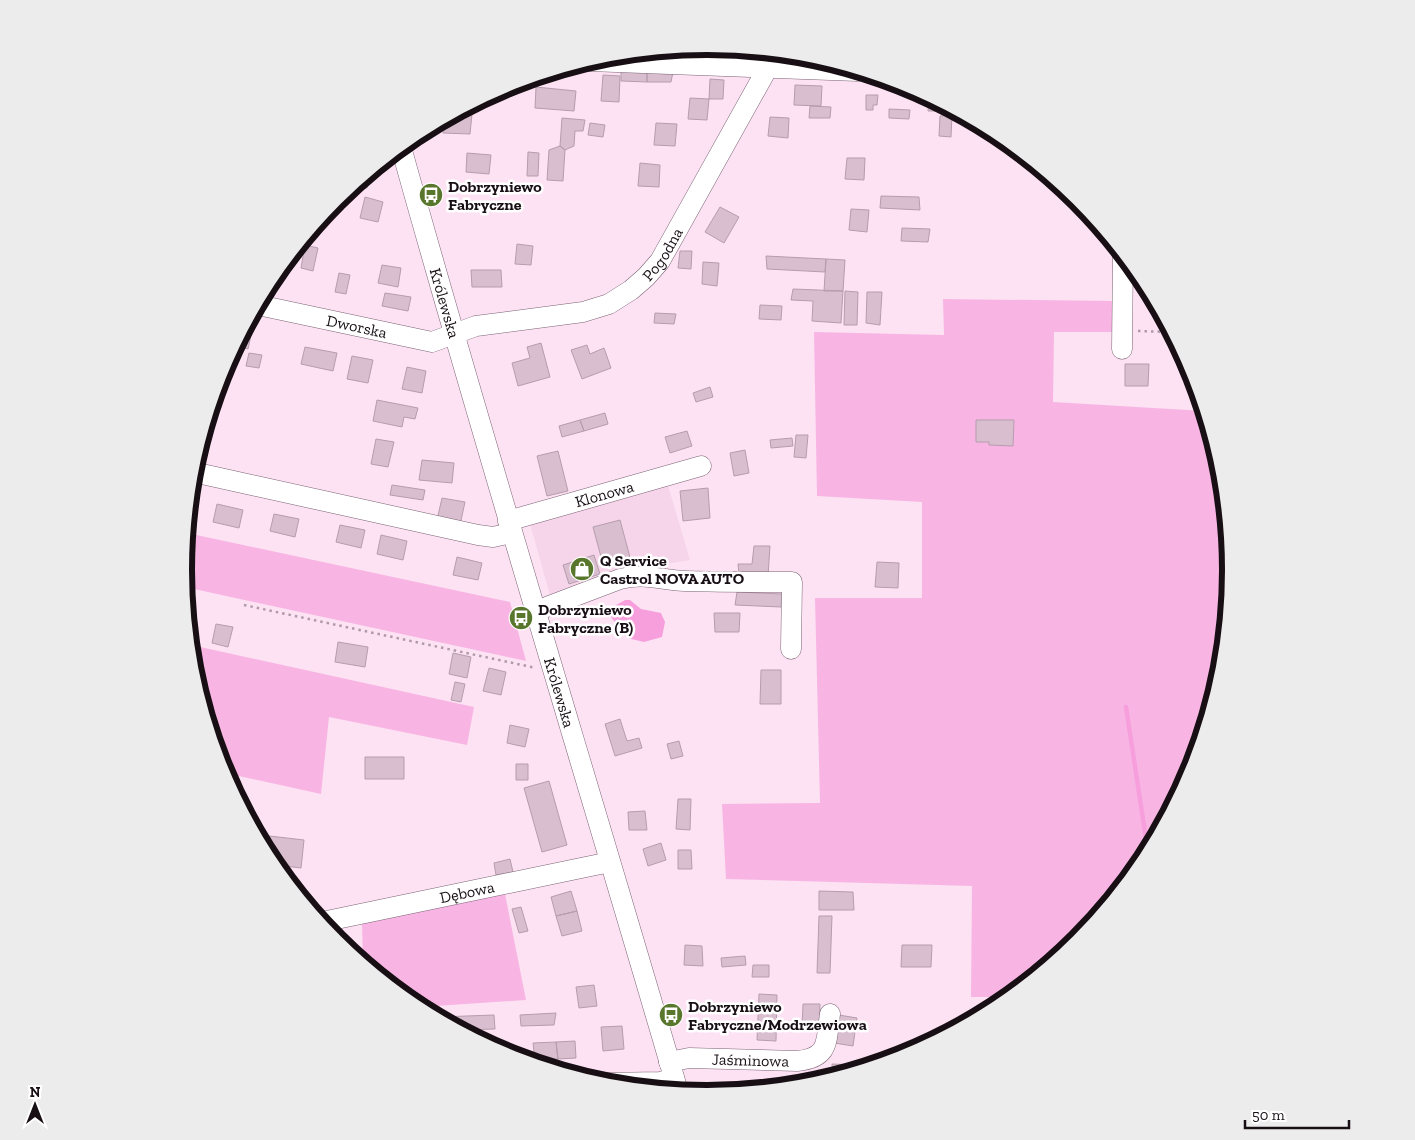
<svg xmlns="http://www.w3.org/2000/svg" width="1415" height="1140" viewBox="0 0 1415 1140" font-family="'Zilla Slab',serif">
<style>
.built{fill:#f6d5eb}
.green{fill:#f8b5e3}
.water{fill:#f79fdd}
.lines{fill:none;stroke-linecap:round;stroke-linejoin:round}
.stream{stroke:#f79fdd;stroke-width:4.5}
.building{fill:#d8becf;stroke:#b69dae}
.minor-casing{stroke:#7a6373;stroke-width:21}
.path{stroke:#af9aa8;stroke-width:2.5;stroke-dasharray:2.5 4;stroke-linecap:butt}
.minor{stroke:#fff;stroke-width:20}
.labels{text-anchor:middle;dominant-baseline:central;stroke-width:5;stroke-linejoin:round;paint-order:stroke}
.poi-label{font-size:16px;font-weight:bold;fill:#170f14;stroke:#fff;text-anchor:start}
.street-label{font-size:16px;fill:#170f14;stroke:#fff}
.rim{fill:none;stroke:#170f14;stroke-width:6}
</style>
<rect width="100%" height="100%" fill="#fde2f4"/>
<path class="built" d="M 667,482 L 690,560 L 642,568 L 551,599 L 529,520 Z"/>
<path class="green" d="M 943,299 L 1114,301 L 1114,332 L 1054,332 L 1053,402 L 1204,411 L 1221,468 L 1231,570 L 1221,672 L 1191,771 L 1143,861 L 1078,941 L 1009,997 L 971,997 L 972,886 L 726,879 L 722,804 L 820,803 L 815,598 L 922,598 L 922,502 L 817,496 L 814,332 L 944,335 Z
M 187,533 L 510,602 L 526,661 L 185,587 L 184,570 Z
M 191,645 L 474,707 L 467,745 L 329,717 L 321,794 L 225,773 L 194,672 Z
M 505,894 L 526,1000 L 420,1007 L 363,961 L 362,922 Z"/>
<path class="water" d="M 625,600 L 630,600 L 641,609 L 661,613 L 665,622 L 662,637 L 644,642 L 627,638 L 611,617 C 610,606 617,605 625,600 Z"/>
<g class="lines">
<path class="stream" d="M 1126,707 L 1148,852"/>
</g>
<path class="building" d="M 621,70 L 647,72 L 647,82 L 621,81 Z
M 647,72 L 673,72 L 671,82 L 647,82 Z
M 603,75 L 620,76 L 619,102 L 601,101 Z
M 710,79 L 724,80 L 723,99 L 709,99 Z
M 795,85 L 822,86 L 821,106 L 794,105 Z
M 903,85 L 908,86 L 921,93 L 901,93 Z
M 536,87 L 576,91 L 574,111 L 535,108 Z
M 866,95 L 878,95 L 877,105 L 873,105 L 873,110 L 866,110 Z
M 929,97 L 948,107 L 947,111 L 928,111 Z
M 690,98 L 709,99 L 707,120 L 688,119 Z
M 810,106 L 831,107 L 830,118 L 809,118 Z
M 889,109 L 910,110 L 909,119 L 889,118 Z
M 457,113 L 472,114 L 470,134 L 443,133 L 444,120 Z
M 952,115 L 951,137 L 939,136 L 940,116 Z
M 770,117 L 789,118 L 788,138 L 768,136 Z
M 562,118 L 585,120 L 583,131 L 575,131 L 574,146 L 565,150 L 560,146 Z
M 590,123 L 605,125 L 603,137 L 588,135 Z
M 656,123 L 677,124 L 675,146 L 654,145 Z
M 560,146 L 565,150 L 563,181 L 547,180 L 549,150 Z
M 528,152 L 539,153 L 538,176 L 527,176 Z
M 467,153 L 491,155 L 489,174 L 466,172 Z
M 1022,154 L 1033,163 L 1022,163 Z
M 847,158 L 865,158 L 864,180 L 845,179 Z
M 640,163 L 660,165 L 659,187 L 638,186 Z
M 370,172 L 367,188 L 355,185 Z
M 881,196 L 919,197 L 920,210 L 880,208 Z
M 365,197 L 383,202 L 378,222 L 360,218 Z
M 720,207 L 739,217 L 724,243 L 705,232 Z
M 851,209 L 869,210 L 867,232 L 849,230 Z
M 902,228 L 930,229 L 928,242 L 901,241 Z
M 517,244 L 533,246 L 531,265 L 515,264 Z
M 305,245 L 318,248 L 313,271 L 301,268 Z
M 680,251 L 692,251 L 691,269 L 678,268 Z
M 766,256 L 826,259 L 825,272 L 767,269 Z
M 826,259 L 845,260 L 843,291 L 824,291 Z
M 703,262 L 719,263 L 717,286 L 702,284 Z
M 382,265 L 401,268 L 398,287 L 378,283 Z
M 471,270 L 501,270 L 502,287 L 472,287 Z
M 339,273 L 350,275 L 346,294 L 335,292 Z
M 793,289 L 843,291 L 841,323 L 812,321 L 813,301 L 791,300 Z
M 845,291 L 858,292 L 857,325 L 844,325 Z
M 867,292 L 882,292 L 880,325 L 866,323 Z
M 385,293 L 411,297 L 408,311 L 382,306 Z
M 760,305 L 782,306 L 781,320 L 759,319 Z
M 655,313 L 676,314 L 674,324 L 654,323 Z
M 245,330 L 252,331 L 248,349 L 236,346 Z
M 541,343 L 550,377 L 518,386 L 512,363 L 530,358 L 527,347 Z
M 587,345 L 590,354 L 604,348 L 611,368 L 582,379 L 571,350 Z
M 305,347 L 337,353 L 333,371 L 301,364 Z
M 249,353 L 262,355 L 259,368 L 246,366 Z
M 352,356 L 373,360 L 368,383 L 347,379 Z
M 1125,364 L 1149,364 L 1148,386 L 1125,386 Z
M 407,367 L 426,371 L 422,393 L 402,389 Z
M 710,387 L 713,397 L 696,402 L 693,393 Z
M 377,400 L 418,408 L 415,419 L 404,417 L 402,427 L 373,421 Z
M 605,413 L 608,424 L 584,431 L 580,420 Z
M 580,420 L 584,431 L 562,437 L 559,426 Z
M 976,420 L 1014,420 L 1013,446 L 989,445 L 989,442 L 976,442 Z
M 687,431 L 692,446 L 670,453 L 665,437 Z
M 796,435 L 808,435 L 806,458 L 794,457 Z
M 792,438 L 793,446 L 771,448 L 770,440 Z
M 376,439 L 394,442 L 388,467 L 371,464 Z
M 745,450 L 749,473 L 734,476 L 730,453 Z
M 558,451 L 568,491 L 547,496 L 537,456 Z
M 422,460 L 454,463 L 452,483 L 419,480 Z
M 392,485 L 425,490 L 423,500 L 390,495 Z
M 708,488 L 710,518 L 683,521 L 680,491 Z
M 442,498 L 465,502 L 460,525 L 437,520 Z
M 217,504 L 243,510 L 239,528 L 213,522 Z
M 274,514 L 299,519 L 295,537 L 270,531 Z
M 620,520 L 631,561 L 604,568 L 593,527 Z
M 340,525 L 365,530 L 361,548 L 336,542 Z
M 381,535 L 407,541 L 403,560 L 377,554 Z
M 754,546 L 770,546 L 768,576 L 739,575 L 738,564 L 752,564 Z
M 594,555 L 600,574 L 569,584 L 563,565 Z
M 457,557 L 482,563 L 478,580 L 453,575 Z
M 877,562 L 899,563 L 898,588 L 875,587 Z
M 737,592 L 782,594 L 781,607 L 735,605 Z
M 714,613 L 740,613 L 739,632 L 715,632 Z
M 216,624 L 233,627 L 228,647 L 212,643 Z
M 338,642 L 368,647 L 365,667 L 335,662 Z
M 453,653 L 471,657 L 467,678 L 449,674 Z
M 489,668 L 506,672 L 501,695 L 483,691 Z
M 761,670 L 781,670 L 781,704 L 760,704 Z
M 455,682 L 465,684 L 461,702 L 451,700 Z
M 620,719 L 627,741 L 639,738 L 642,748 L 615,756 L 605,724 Z
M 510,725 L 529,729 L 525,747 L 507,743 Z
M 679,741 L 683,756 L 671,759 L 667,744 Z
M 365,757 L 404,757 L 404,779 L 365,779 Z
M 516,764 L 528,764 L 528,780 L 516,780 Z
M 549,781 L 567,845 L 542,852 L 524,788 Z
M 678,799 L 691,799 L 690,830 L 676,829 Z
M 645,811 L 647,830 L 629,830 L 628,812 Z
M 261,835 L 304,840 L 301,868 L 276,865 L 260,839 Z
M 661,843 L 666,860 L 648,866 L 643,849 Z
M 678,850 L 691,850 L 692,869 L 678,869 Z
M 510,859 L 513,872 L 496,875 L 494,863 Z
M 571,891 L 577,911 L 556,916 L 551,897 Z
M 819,891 L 853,892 L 854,910 L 819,910 Z
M 521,907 L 528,931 L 519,933 L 512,909 Z
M 577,911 L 582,931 L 562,936 L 556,916 Z
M 819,916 L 832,916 L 830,973 L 817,973 Z
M 349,939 L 350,951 L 337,940 Z
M 685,945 L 702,946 L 703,966 L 684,965 Z
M 902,945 L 932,945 L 931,967 L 901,967 Z
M 745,956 L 746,965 L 722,967 L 721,958 Z
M 753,965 L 769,965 L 769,977 L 752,977 Z
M 594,985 L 597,1006 L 579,1008 L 576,987 Z
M 759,994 L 777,995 L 776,1041 L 757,1040 Z
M 803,1004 L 820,1004 L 819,1030 L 802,1028 Z
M 556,1013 L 554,1025 L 521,1026 L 520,1015 Z
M 494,1015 L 495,1029 L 463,1030 L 439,1017 Z
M 839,1015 L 857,1018 L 853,1046 L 834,1043 Z
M 622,1026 L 624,1049 L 603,1051 L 601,1027 Z
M 575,1041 L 576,1058 L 558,1059 L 556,1042 Z
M 556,1042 L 558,1059 L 535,1060 L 533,1043 Z
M 832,1064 L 856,1065 L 857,1069 L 833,1077 Z
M 785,1079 L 803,1080 L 803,1084 L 785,1086 Z"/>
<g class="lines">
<g class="minor-casing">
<g id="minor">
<path d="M 589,61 L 858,71"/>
<path id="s1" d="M 401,147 C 489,463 586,776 678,1091"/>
<path id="s2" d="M 258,305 L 432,342 L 476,326 L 583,312 L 609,304 L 631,290 L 646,277 L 660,261 L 776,53"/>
<path d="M 1122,349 L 1123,254"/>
<path d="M 193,472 L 478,535 L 493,537 L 511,533"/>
<path id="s3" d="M 508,521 L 701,466"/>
<path d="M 536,611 L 620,579 C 645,573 660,580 685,581 C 720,582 756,582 792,582 L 791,649"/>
<path id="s4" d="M 322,922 L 610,862"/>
<path id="s5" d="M 669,1062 L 689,1058 L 797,1061 C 830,1058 826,1041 830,1014"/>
<path d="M 604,1083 L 660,1082 L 674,1078"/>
</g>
</g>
<path class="path" d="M 1138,331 L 1171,332
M 244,605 L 536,668"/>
<use href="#minor" class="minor"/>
</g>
<defs>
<g id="bus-disc" transform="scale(1.25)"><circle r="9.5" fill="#58772c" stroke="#fff"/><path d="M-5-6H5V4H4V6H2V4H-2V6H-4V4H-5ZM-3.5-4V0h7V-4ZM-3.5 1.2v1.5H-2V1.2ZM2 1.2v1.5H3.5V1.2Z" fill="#fff"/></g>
<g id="shop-disc" transform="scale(1.25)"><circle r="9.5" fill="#58772c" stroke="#fff"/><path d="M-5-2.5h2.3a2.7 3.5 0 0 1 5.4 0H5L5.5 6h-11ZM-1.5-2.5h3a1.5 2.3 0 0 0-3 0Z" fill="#fff"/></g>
</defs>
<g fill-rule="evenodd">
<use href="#bus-disc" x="431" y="195"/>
<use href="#shop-disc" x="582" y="569"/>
<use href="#bus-disc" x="521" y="618"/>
<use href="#bus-disc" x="671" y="1015"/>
</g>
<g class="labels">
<g class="poi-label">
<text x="448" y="186">Dobrzyniewo<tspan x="448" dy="18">Fabryczne</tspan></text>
<text x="600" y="560">Q Service<tspan x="600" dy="18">Castrol NOVA AUTO</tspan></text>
<text x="538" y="609">Dobrzyniewo<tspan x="538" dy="18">Fabryczne (B)</tspan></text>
<text x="688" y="1006">Dobrzyniewo<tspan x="688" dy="18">Fabryczne/Modrzewiowa</tspan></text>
</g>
<g class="street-label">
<text stroke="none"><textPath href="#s2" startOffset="434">Pogodna</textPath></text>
<text stroke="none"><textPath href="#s1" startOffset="162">Królewska</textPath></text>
<text stroke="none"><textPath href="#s2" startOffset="101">Dworska</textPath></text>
<text stroke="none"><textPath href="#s3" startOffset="100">Klonowa</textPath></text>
<text stroke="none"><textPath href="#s1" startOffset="568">Królewska</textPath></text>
<text stroke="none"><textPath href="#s4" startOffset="148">Dębowa</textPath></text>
<text stroke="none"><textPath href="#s5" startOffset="82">Jaśminowa</textPath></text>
</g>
</g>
<path d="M0 0H1415V1140H0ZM192 570a515 515 0 1 1 1030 0a515 515 0 1 1-1030 0Z" fill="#ececec" fill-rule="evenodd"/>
<path class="rim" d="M192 570a515 515 0 1 1 1030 0a515 515 0 1 1-1030 0Z"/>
<g transform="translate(35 1105)" stroke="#ffffff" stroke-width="4" paint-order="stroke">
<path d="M0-4L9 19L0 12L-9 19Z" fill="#170f14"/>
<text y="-8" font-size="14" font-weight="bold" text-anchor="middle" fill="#170f14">N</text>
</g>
<path d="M1245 1120v8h104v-8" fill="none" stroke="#170f14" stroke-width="2.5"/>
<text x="1252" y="1120" font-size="15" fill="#170f14" stroke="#ffffff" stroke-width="4" paint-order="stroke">50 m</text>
</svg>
